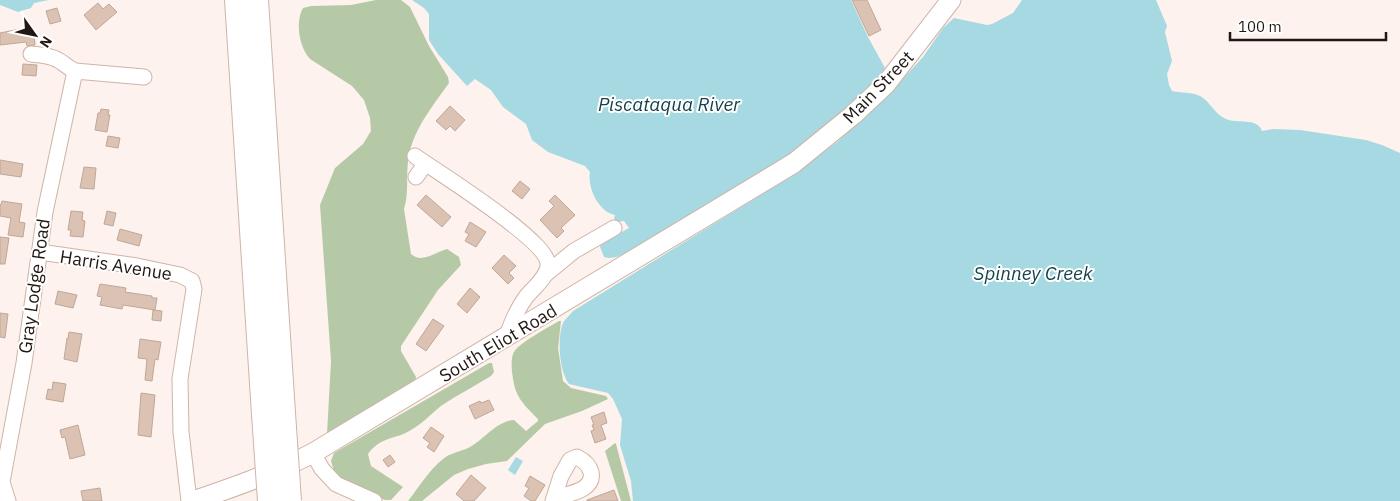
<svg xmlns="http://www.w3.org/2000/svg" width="1400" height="501" viewBox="0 0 1400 501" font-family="'IBM Plex Sans',sans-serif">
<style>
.green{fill:#b6c9a6}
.water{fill:#a7d9e2}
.building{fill:#dbc2b3;stroke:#bfa798}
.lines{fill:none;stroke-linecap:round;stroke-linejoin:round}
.minor-casing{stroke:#cfb4a8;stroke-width:17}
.major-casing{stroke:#cfb4a8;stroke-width:21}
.highway-casing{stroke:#cfb4a8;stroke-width:24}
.minor{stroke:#fff;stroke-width:15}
.major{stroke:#fff;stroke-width:19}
.highway{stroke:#fff;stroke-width:22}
.highway-bridge-casing{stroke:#cfb4a8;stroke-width:24;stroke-linecap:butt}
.highway-bridge{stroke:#fff;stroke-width:22}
.labels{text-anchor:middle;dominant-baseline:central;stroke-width:4;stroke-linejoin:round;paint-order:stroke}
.street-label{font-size:18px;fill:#211813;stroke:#fff}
.water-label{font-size:19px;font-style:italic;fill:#144249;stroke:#fff}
</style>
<rect width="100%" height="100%" fill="#fdf2ed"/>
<path class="green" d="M 376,0 L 401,0 L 410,7 L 429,46 L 448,77 L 449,83 C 432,107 411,132 408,162 C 406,178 409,194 404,209 L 411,254 C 422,264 435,252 447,249 L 459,257 L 461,265 L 438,290 L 401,346 L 401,351 L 416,377 L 415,382 L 327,434 L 331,361 L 320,205 L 335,168 L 363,144 L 371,131 L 370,118 L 364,100 L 352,86 L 310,59 C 299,47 295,22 303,8 L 311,6 L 351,5 Z
M 559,321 L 561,321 L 558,348 L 563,381 L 571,388 L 606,396 L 608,399 L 582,411 L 545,424 L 507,461 L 486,464 L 468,469 L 454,475 L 422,501 L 408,501 C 419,487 429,470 443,459 C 450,453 459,452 468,448 C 483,441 496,421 514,420 L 526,431 L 538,421 L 538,419 C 530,411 520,402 516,391 C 513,383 509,360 514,352 C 519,343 549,327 559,321 Z
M 489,363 L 492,363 L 494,372 L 491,376 C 475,386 457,395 441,406 C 431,414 422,424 411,430 C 395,440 381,436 368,454 L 371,466 L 403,487 L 391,500 L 385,500 L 336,477 L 331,461 L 334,453 Z
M 615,443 L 616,444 L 631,501 L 621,501 L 605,451 Z"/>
<path class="water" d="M 0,0 L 49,0 L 34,3 L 31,8 L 18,12 L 0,5 Z
M 412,0 L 851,0 L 868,37 L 885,68 L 875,82 L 845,110 L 786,157 L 639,245 C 628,251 617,261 604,257 L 599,244 L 629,228 L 624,221 L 617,222 L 614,219 L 615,215 C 599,212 587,188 590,172 L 585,166 L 548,152 L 532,140 L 526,124 L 503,107 L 491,90 L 475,79 L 467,86 L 438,54 L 429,40 L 429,14 L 424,8 Z
M 1022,0 L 1156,0 L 1167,26 L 1165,32 L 1172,61 L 1167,74 L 1169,85 L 1172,91 C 1181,93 1192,92 1200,96 C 1210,101 1214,114 1226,119 C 1237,124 1257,117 1262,131 L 1273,129 L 1300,130 L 1366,140 L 1382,145 L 1400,153 L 1400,501 L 633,501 L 631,481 L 620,445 L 622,419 L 613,399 L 608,393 L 569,384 C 559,371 557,338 563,323 C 565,319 570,315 573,311 L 783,181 L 836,143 L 886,97 L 923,57 L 943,28 L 954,18 L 987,25 L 992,24 L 1013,13 Z
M 516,457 L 523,461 L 515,475 L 508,470 Z"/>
<path class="building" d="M 852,0 L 867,0 L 881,30 L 869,36 Z
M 98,3 L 103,9 L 109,4 L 117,12 L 96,30 L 84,15 Z
M 57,8 L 61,21 L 50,24 L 46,11 Z
M 25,28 L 26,37 L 34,36 L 35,45 L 27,46 L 26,42 L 0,45 L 0,33 Z
M 23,64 L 37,65 L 36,76 L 22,75 Z
M 450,106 L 465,120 L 455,131 L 450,126 L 446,130 L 436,121 Z
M 101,109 L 109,110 L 108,115 L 110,115 L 107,132 L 95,130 L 98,113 L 100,113 Z
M 108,136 L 120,138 L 118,148 L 106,146 Z
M 0,160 L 23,164 L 21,177 L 0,174 Z
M 84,167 L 96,168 L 94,189 L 80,188 Z
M 520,181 L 530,189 L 522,199 L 512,191 Z
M 426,195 L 451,217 L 442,227 L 417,205 Z
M 555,195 L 575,215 L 561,228 L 564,231 L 557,238 L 540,220 L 554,206 L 549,201 Z
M 2,201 L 22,204 L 19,222 L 25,223 L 23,237 L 8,235 L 11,218 L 0,216 L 0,207 Z
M 71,211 L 83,212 L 82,220 L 85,221 L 83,237 L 70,236 L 71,230 L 68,230 Z
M 107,211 L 116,213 L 113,226 L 104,224 Z
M 470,222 L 486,232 L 476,247 L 465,241 L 469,234 L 465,232 Z
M 120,229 L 142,235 L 139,246 L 117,240 Z
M 0,237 L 9,238 L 5,264 L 0,264 Z
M 504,255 L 516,266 L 509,273 L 514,278 L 508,284 L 492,268 Z
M 100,284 L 126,288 L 125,292 L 152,296 L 152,298 L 157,298 L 155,310 L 123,305 L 122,309 L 100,305 L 102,297 L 97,296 Z
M 470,288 L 480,297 L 467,313 L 457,304 Z
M 58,291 L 77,295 L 73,308 L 55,304 Z
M 153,310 L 162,311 L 161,321 L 152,320 Z
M 0,313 L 8,314 L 5,338 L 0,337 Z
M 433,319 L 444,326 L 426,351 L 416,344 Z
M 69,332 L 82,334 L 77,362 L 64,359 L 67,338 L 68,339 Z
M 140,339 L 161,342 L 158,360 L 155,359 L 152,381 L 145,380 L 147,359 L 138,358 Z
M 53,382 L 66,384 L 63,402 L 46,399 L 48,389 L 52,390 Z
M 141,393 L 155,395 L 151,437 L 138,435 Z
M 489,400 L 494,410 L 475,419 L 469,406 L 480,401 L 481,403 Z
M 604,412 L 607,423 L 601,425 L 606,439 L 595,443 L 591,431 L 594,430 L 592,425 L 594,425 L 591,417 Z
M 78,425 L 85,455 L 70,459 L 65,437 L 62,438 L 60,430 Z
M 431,427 L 444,436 L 434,452 L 427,447 L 430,443 L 423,438 Z
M 390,455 L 395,462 L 388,467 L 383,460 Z
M 471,475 L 486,488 L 474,501 L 464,501 L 456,494 Z
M 530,476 L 545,485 L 535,501 L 531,501 L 524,496 L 529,488 L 525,486 Z
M 100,488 L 102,501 L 83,501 L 81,491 Z
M 614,490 L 618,501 L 587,501 L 587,500 Z"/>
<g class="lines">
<g class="minor-casing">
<path id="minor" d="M 31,54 C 40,55 50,55 58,60 C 64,63 68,68 75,71 L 144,77
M 415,156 C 437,172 551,242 548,266 C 547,278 533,288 526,297 C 517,309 511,324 506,338
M 416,177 L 425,164
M 40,252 L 137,266 L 180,275 L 192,281 L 194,289 L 180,379 L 181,432 L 189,501
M 546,274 L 574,251 L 614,228
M 313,453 L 322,469 L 336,484 L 374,501
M 8,501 L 2,482 L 24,363 L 45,212 L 75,71
M 553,501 L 561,476 L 570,460 L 577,457 C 583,460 589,465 591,472 C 595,491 567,494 555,498"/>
</g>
<g class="major-casing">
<path id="major" d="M 193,501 C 234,487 274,473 313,453 L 794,163 L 853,115 L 886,84 L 951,0"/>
</g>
<g class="highway-casing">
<path id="highway" d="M 236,0 L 263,414
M 257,0 L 284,413"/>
</g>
<use href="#minor" class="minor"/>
<use href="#major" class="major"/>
<use href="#highway" class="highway"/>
<g class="highway-bridge-casing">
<path id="highway-bridge" d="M 284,413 L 290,501
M 263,414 L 269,501"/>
</g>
<use href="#highway-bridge" class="highway-bridge"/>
</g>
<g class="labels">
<g class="street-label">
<text transform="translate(878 87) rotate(-46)">Main Street</text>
<text transform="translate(116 265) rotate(9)">Harris Avenue</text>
<text transform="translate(34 286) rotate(-82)">Gray Lodge Road</text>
<text transform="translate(498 343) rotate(-31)">South Eliot Road</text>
</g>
<g class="water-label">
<text x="669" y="104">Piscataqua River</text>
<text x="1033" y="273">Spinney Creek</text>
</g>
</g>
<g transform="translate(35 35) rotate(123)" stroke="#ffffff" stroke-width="4" paint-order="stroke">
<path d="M0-4L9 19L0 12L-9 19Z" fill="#211813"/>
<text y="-8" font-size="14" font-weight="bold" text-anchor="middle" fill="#211813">N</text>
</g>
<path d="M1230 32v8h156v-8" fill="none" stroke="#211813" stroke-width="2.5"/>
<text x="1238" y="32" font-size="15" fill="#211813" stroke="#ffffff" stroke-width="4" paint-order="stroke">100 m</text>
</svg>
